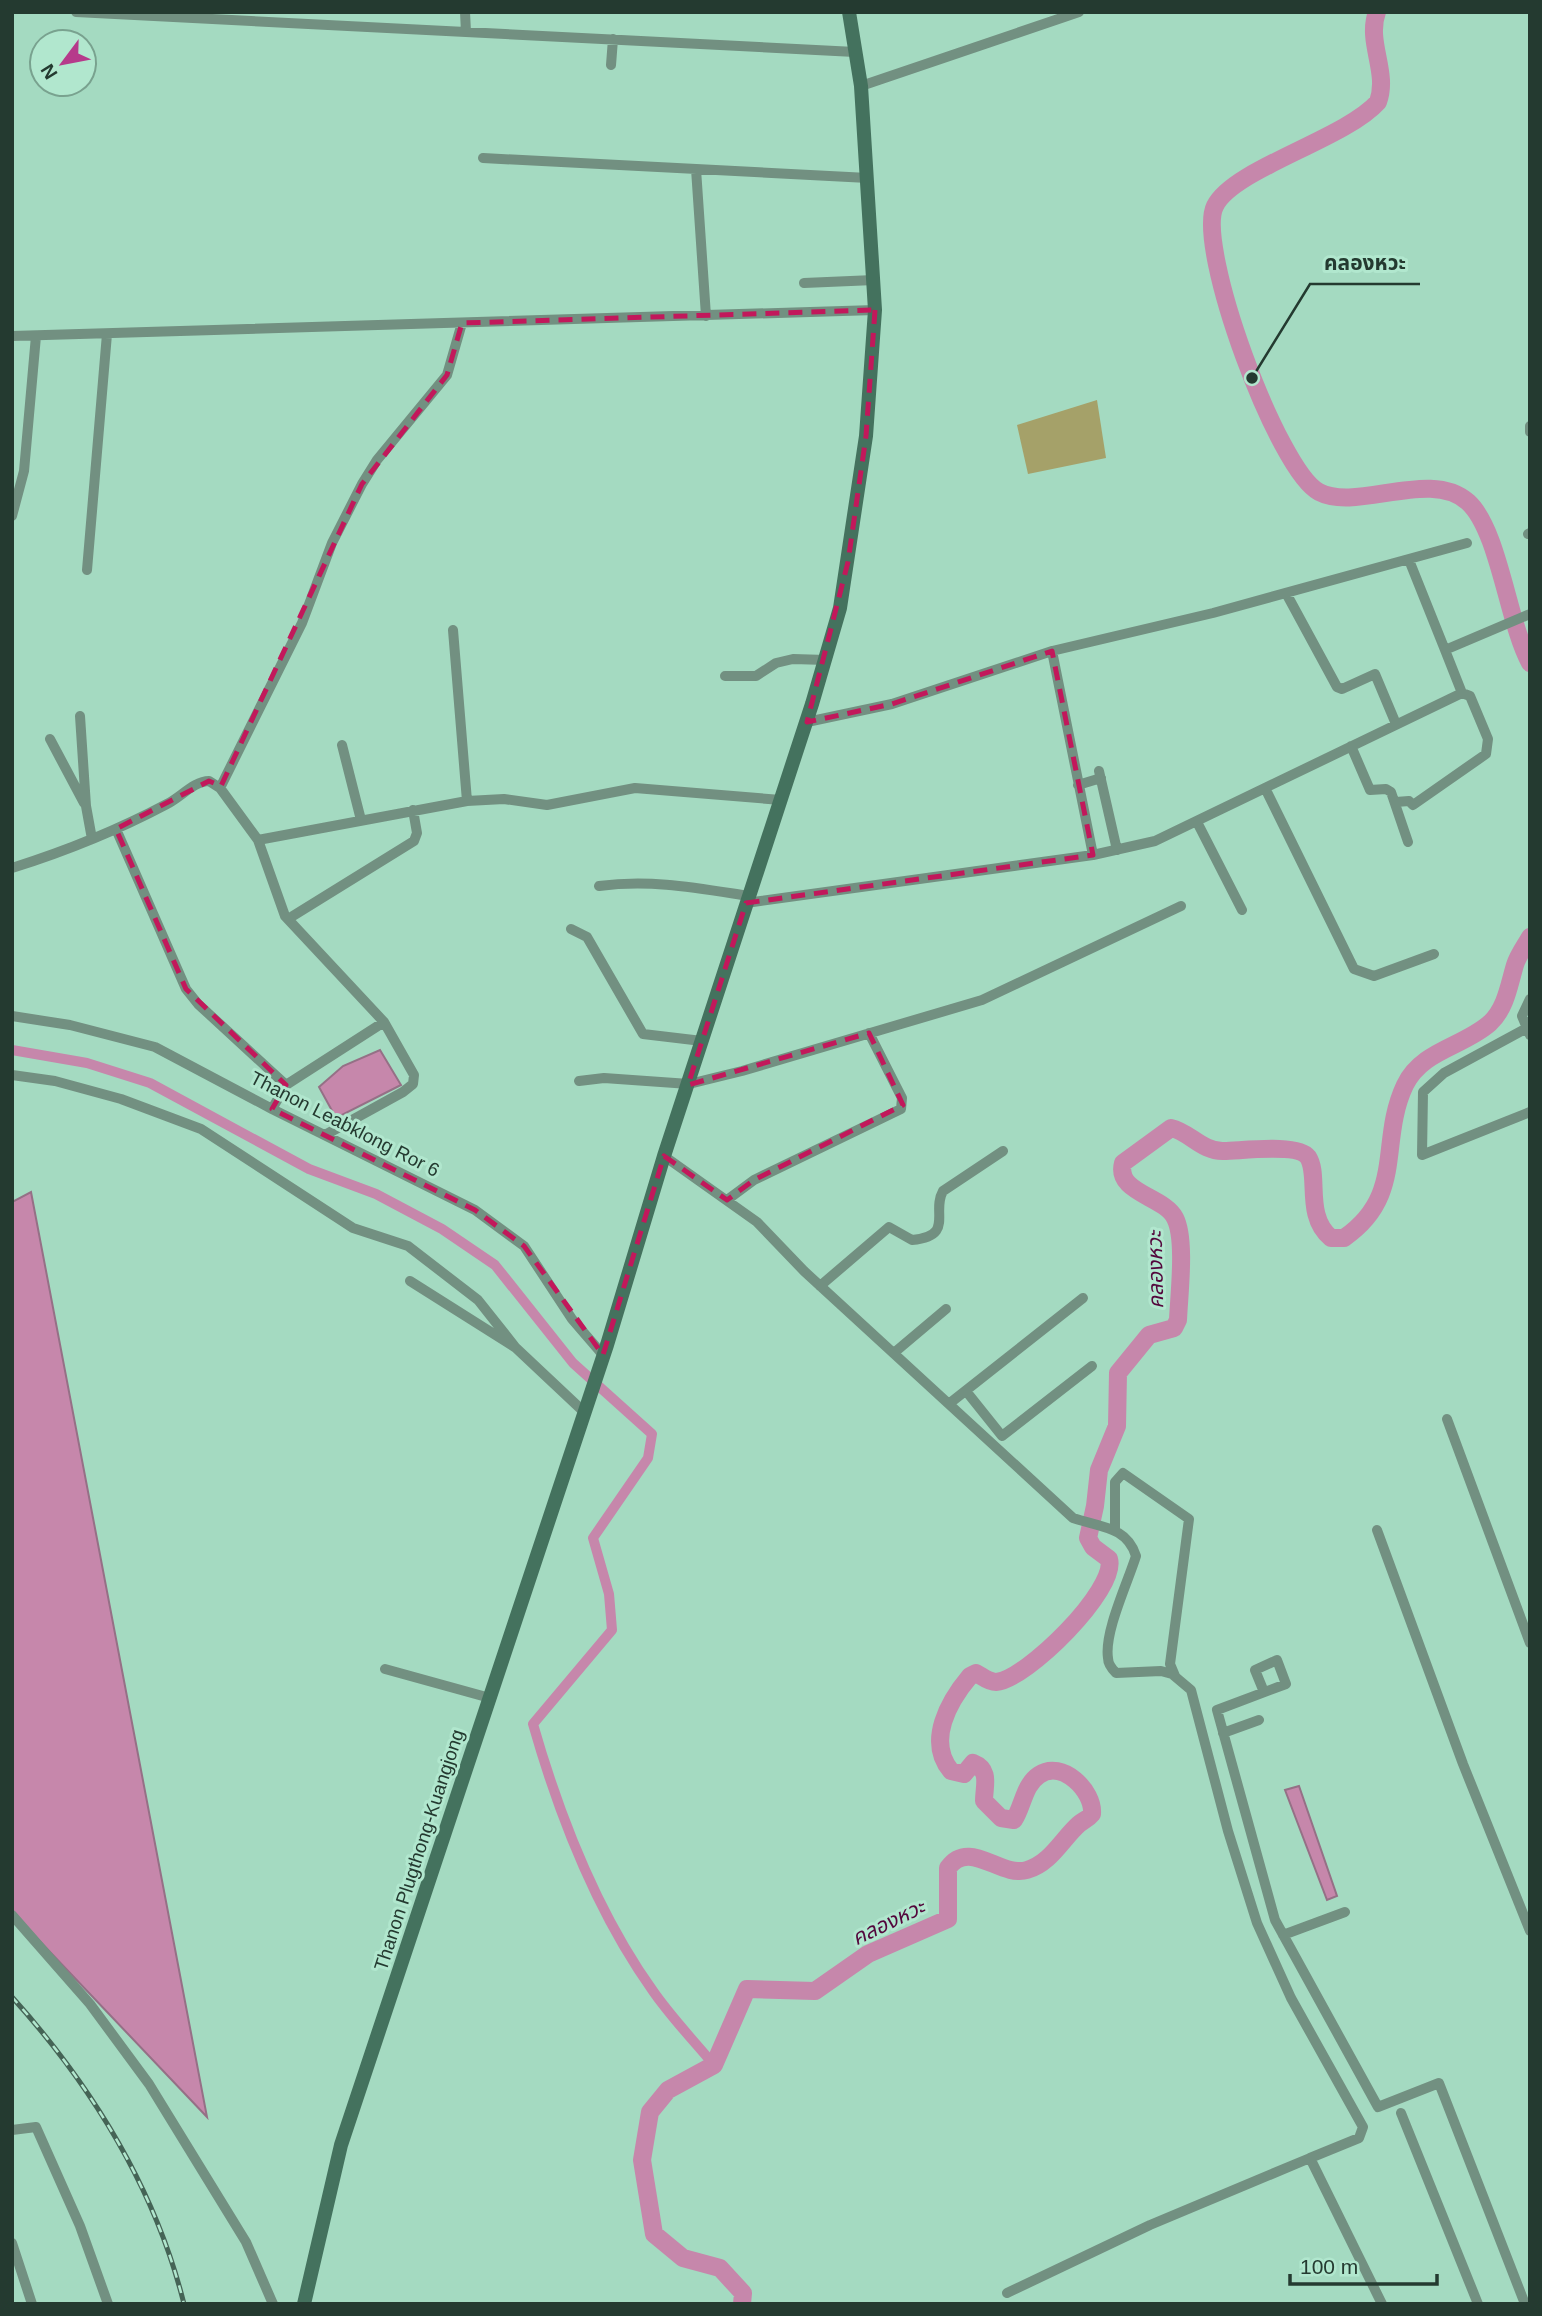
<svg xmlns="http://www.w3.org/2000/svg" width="1542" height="2316" viewBox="0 0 1542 2316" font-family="Helvetica,'Noto Sans Thai',sans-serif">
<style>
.green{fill:#a5a169}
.water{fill:#c687ab;stroke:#957086;stroke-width:2}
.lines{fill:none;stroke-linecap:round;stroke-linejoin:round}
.canal{stroke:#c687ab;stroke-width:10}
.river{stroke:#c687ab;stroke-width:18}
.street{stroke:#729081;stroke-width:10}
.secondary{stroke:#44725e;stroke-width:14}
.rail-casing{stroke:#456456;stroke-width:5}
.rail{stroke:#b1e7ce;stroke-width:2.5;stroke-dasharray:8;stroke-linecap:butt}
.marked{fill:none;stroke:#c2185b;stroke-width:5;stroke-dasharray:14 9;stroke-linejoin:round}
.labels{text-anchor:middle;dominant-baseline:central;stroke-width:6;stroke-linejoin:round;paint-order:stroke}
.street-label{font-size:19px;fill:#243a30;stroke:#b1e7ce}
.water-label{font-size:21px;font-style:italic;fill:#53073c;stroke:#b1e7ce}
.leader{fill:none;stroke:#243a30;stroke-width:2.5}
.callout-dot{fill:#243a30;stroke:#b1e7ce;stroke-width:2.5}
.callout-label{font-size:21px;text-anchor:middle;font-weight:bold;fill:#243a30;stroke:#b1e7ce;stroke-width:6;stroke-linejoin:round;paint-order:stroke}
</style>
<rect width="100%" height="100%" fill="#a4dac1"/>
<path class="green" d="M 1097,400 L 1106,458 L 1028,474 L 1017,425 Z"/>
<path class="water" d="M 380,1050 L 401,1085 L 336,1118 L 319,1087 L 343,1066 Z
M 31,1192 L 207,2117 L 12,1912 L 12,1202 Z
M 1299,1786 L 1337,1896 L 1327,1900 L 1285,1790 Z"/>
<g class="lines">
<path class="canal" d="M 12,1050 L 87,1063 L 150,1083 L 309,1169 L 376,1194 L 442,1229 L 495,1265 L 573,1363 L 652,1434 L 648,1458 L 593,1538 L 609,1594 L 612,1630 L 533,1724 C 559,1815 598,1914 653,1991 C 671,2017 694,2041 714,2065"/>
<path class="river" d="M 1377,12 C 1366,42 1389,72 1378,102 C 1345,139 1233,169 1215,206 C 1195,246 1278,471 1319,492 C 1357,512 1431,468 1468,502 C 1499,530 1508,623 1530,663
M 742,2304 L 743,2293 L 720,2268 L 683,2258 L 654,2234 L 642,2160 L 650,2112 L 668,2090 L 714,2065 L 747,1989 L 815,1991 L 868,1954 L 948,1919 L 948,1868 C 969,1838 1001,1878 1027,1870 C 1051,1863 1062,1839 1079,1824 C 1084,1820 1088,1819 1092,1814 C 1094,1791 1062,1759 1039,1775 C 1024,1785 1023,1806 1014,1820 L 1001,1818 L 984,1801 C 984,1786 991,1770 973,1763 L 964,1774 L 951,1771 C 926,1741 949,1701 970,1676 L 976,1673 C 982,1676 988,1682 996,1682 C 1026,1680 1118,1589 1109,1559 L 1093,1547 L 1088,1538 L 1095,1506 L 1099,1470 L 1117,1426 L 1118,1373 L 1149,1335 L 1174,1328 L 1178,1320 C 1179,1295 1186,1239 1175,1218 C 1164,1196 1115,1193 1123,1163 L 1171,1128 C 1190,1132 1202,1152 1224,1151 C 1240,1151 1298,1143 1308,1157 C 1320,1175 1304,1216 1331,1238 L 1344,1238 C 1406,1195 1378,1142 1405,1085 C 1422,1050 1463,1047 1490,1023 C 1506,1008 1509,985 1515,965 C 1518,955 1525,946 1530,937"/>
<path class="street" d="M 76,12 L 855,52
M 465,12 L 466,32
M 611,65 L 613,39
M 861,86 L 1079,12
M 483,158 L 868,178
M 696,169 L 706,316
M 804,283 L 874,280
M 12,336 L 875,310
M 1530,426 L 1530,432
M 12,516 L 24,471 L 36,336
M 1528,534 L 1530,533
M 1409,560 L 1445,650
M 87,570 L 107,334
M 1286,593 L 1337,687 L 1342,689 L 1375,674 L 1396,724
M 453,630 L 467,801
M 1052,651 L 1093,855
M 725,676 L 756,676 L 776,663 L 793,659 L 826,660
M 80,716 L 86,806 L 92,839
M 807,722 L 892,704 L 1052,651 L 1213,613 L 1467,543
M 50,739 L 84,803
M 342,745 L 361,820
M 1351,746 L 1370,790 L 1386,789 L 1391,792 L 1408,842
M 1099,771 L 1117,850
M 1078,785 L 1101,778
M 220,788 L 302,623 L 332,543 L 362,484 L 377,460 L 447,375 L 462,323
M 1265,788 L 1354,969 L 1374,976 L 1434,954
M 1396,802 L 1409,801 L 1413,805 L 1486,754 L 1488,739 L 1470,696 L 1462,693
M 1197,822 L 1242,910
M 116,829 L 186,989 L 198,1004 L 286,1085 L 272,1109
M 258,840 L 467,801 L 504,799 L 547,805 L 635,788 L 781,800
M 12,868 C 66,851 118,830 167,804 C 181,797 194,781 209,781 L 220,788 L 258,840 L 285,916 L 384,1022 L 414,1075 L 413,1084 L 403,1092 L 325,1135
M 599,886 C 651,879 697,888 749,896
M 746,903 L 1093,855 L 1155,841 L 1462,693 L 1445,650 L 1530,614
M 288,919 L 414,841 L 417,833 L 413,810
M 571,929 L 587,937 L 643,1034 L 702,1041
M 1530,999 L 1522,1016 L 1530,1035
M 12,1016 L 70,1025 L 155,1047 L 272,1109 L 475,1210 L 524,1246 L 572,1319 L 603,1355
M 1527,1028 L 1444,1073 L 1423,1092 L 1422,1155 L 1530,1112
M 12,1075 L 55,1081 L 121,1099 L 201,1129 L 353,1228 L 408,1246 L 478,1300 L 516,1348
M 579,1081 L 604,1078 L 689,1084 L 742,1071 L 982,1000 L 1181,906
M 286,1085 L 384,1022
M 664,1156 L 757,1222 L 804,1271 L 1073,1518 C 1099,1527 1127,1526 1136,1556 C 1128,1582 1104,1632 1108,1658 C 1108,1664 1112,1669 1116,1673 L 1161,1671 L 1172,1674 L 1191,1690 L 1228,1831 L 1257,1923 L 1291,1998 L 1363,2127 L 1359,2138 L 1310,2158
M 727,1200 L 754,1180 L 901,1109 L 902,1098 L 869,1033
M 410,1281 L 516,1348 L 583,1411
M 820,1286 L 889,1227 L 912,1240 C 955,1236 931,1212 943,1191 L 1003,1151
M 895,1352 L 946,1309
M 966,1391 L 1002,1436 L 1092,1366
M 950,1403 L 1083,1298
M 1447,1419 L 1530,1643
M 1115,1530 L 1115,1482 L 1123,1473 L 1189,1519 L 1170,1664 L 1175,1676
M 1377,1530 L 1463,1764 L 1530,1931
M 385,1669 L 490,1698
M 1264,1692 L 1255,1670 L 1277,1660 L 1286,1684 L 1217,1710 L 1275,1920 L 1378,2107 L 1439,2083 L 1525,2304
M 1223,1733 L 1259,1720
M 12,1915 L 90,2004 L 149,2084 L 246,2242 L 273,2304
M 1283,1935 L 1345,1912
M 1401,2113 L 1478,2304
M 12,2130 L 36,2127 L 80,2226 L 108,2304
M 12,2243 L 32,2304
M 1007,2293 L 1150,2225 L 1310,2158 L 1382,2304"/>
<path class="secondary" d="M 304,2304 L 341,2145 L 607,1345 L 664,1156 L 812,704 L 840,608 L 866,436 L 875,310 L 861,86 L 849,12"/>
<g class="rail-casing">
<path id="rail" d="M 12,1997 C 91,2085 155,2188 184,2304"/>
</g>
<use href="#rail" class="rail"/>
</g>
<path class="marked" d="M 875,310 L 866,436 L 848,562 L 807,722 L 892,704 L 1052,651 L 1093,855 L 746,903 L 688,1085 L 869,1033 L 903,1105 L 754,1180 L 727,1200 L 664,1156 L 603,1355 L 524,1246 L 475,1210 L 272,1109 L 286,1085 L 186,989 L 116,829 L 209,781 L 221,786 L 362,484 L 447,375 L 462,323 Z"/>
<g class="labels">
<g class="street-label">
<text transform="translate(345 1124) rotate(27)">Thanon Leabklong Ror 6</text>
<text transform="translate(419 1850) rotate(-72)">Thanon Plugthong-Kuangjong</text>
</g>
<g class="water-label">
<text transform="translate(1155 1270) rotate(-91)">คลองหวะ</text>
<text transform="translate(888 1922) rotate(-26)">คลองหวะ</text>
</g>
</g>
<path class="leader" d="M1252 378L1310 284H1420"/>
<circle class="callout-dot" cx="1252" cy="378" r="7"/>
<g class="callout-label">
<text x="1365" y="270">คลองหวะ</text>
</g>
<rect width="1542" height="2316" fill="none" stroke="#243a30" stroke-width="28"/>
<g transform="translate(63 63) rotate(238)"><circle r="33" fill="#b1e7ce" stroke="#79a28f" stroke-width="2"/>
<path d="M0-5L12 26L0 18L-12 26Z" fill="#b63a8b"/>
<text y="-10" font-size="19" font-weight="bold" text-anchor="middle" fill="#243a30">N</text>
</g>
<path d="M1290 2274v10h147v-10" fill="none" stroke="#243a30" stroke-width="3.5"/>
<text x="1300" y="2274" font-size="21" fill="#243a30" stroke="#b1e7ce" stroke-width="5" paint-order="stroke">100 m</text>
</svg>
